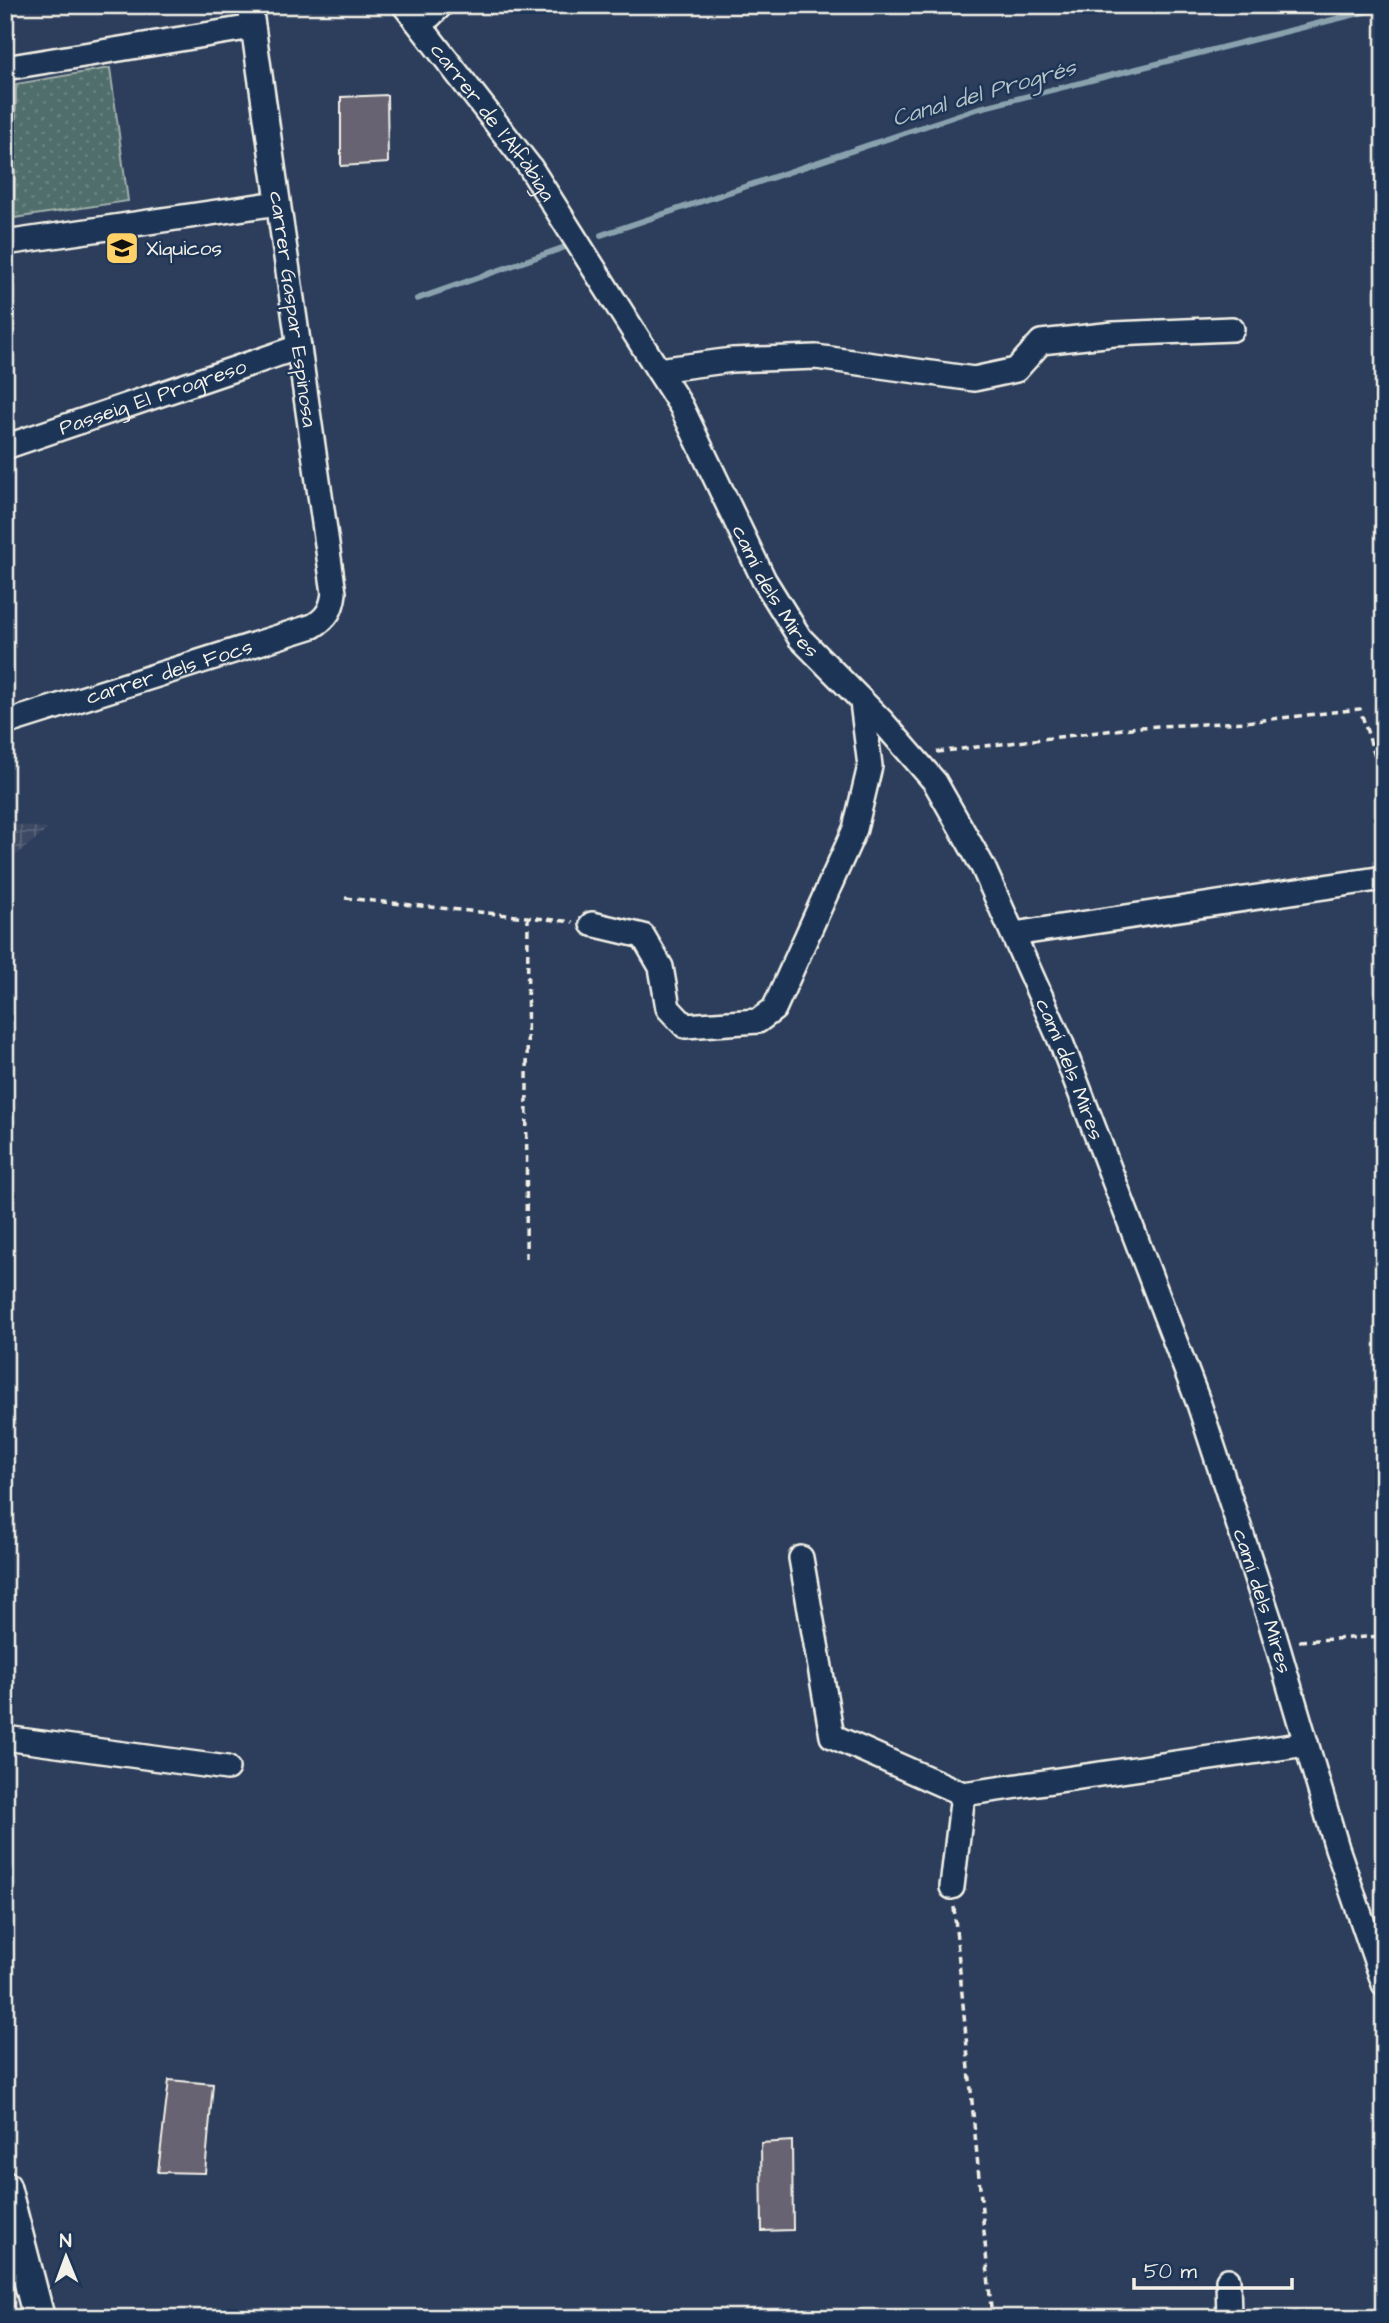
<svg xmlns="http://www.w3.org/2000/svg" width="1389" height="2323" viewBox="0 0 1389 2323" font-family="'Architects Daughter',sans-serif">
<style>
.industrial{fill:url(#industrial-grid)}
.park{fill:url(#park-dots);stroke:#a2b0aa;stroke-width:2}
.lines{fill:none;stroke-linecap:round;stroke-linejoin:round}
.stream{stroke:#89a2ae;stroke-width:6}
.building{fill:#676372;stroke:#f4f1e8;stroke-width:2}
.minor-casing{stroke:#f4f1e8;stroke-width:28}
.major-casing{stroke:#f4f1e8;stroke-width:35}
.path{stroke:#f4f1e8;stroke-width:3.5;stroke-dasharray:7 5;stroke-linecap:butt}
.minor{stroke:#1d3557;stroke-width:23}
.major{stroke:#1d3557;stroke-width:30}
.labels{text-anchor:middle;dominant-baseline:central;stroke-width:5;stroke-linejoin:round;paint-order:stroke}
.street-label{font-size:21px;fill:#f4f1e8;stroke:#1d3557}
.poi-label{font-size:21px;fill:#f4f1e8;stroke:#1d3557;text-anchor:start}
.water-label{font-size:23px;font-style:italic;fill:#b5c3c6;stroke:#1d3557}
</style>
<defs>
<pattern id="industrial-grid" width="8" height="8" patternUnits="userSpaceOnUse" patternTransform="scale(1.75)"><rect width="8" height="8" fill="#3e4963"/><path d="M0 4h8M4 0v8" fill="none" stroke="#5a6479"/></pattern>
<pattern id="park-dots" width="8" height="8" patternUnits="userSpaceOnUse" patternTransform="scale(1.75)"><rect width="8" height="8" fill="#506e6c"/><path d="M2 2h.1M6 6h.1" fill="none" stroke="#6a8381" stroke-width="1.8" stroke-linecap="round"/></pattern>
</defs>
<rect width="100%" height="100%" fill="#2c3e5c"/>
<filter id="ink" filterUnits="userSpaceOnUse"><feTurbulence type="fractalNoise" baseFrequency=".0143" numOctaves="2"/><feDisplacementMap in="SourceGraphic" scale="14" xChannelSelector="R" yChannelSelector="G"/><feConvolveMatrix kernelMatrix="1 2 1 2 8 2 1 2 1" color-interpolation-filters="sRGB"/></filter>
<g filter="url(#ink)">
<path class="industrial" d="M 5,823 L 48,829 L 5,864 Z"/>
<path class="park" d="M 110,68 L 128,201 L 14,218 L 16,84 Z"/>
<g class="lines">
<path class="stream" d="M 601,235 L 976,109 L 1384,7
M 417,299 L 571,245"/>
</g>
<path class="building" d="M 387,95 L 388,163 L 341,166 L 341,97 Z
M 169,2080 L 213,2084 L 205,2173 L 158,2172 Z
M 792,2141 L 793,2230 L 762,2231 L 761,2143 Z"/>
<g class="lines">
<g class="minor-casing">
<g id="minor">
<path id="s1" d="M 404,5 L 530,167 L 658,370 L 681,406 L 764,580 L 800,638 L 881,720 L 935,782 L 983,867 L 1061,1042 L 1199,1404 L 1271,1624 L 1337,1848 L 1384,1984"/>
<path d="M 416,20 L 430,16 L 441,5"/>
<path d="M 5,68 L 253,27"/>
<path d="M 5,243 L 278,203"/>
<path d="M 658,370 L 732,360 L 816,357 L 974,379 L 1016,370 L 1041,342 L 1114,334 L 1232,329"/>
<path id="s2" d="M 5,447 L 299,347"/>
<path id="s3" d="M 5,723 L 313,626 C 327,618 332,609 334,593 L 250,5"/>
<path d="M 592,924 L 643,936 L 661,967 L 668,1008 L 685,1026 L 758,1021 L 774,1009 L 855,829 L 870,766 L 862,702"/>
<path d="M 1014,934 L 1384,878"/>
<path d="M 801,1558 L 832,1736 L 963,1794 L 1306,1744"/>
<path d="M 5,1738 L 227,1768"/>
<path d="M 952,1887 L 963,1794"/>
<path d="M 1228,2280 L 1229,2318"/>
</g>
</g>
<g class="major-casing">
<path id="major" d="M 5,2187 L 39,2318"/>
</g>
<path class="path" d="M 937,752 L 1139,727 L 1246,722 L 1360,709 L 1384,785
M 345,898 L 573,922
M 526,1259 L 528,917
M 1299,1641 L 1384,1636
M 954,1907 L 992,2318"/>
<use href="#minor" class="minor"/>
<use href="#major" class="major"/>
</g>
</g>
<defs>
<g id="school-square" transform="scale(1.75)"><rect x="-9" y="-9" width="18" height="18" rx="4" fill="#ffd166" stroke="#1d3557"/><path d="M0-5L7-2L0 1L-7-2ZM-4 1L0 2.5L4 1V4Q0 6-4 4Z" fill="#111"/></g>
</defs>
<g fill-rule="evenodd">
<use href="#school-square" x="122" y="248"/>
</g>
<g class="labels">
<g class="street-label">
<text stroke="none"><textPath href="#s1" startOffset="147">carrer de l'Alfàbiga</textPath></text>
<text transform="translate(293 309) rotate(82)">carrer Gaspar Espinosa</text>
<text stroke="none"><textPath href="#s2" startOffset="156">Passeig El Progreso</textPath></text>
<text stroke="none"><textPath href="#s1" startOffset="696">camí dels Mires</textPath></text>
<text stroke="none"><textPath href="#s3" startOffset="172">carrer dels Focs</textPath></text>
<text stroke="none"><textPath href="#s1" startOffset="1264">camí dels Mires</textPath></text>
<text stroke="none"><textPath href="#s1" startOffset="1830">camí dels Mires</textPath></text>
</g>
<g class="poi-label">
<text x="146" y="248">Xiquicos</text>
</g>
<g class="water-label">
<text transform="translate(984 93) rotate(-16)">Canal del Progrés</text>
</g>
</g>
<rect width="1389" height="2323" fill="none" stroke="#1d3557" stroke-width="28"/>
<rect x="14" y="14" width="1361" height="2295" fill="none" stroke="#f4f1e8" stroke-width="2.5" filter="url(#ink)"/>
<g transform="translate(66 2257) rotate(359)" stroke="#1d3557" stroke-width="5" paint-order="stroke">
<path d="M0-5L12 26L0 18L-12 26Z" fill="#f4f1e8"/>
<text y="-10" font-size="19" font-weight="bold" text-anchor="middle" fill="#f4f1e8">N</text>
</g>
<path d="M1134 2278v10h158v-10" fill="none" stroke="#f4f1e8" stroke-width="3.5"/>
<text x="1144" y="2278" font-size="21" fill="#f4f1e8" stroke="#1d3557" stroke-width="5" paint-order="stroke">50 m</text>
</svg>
